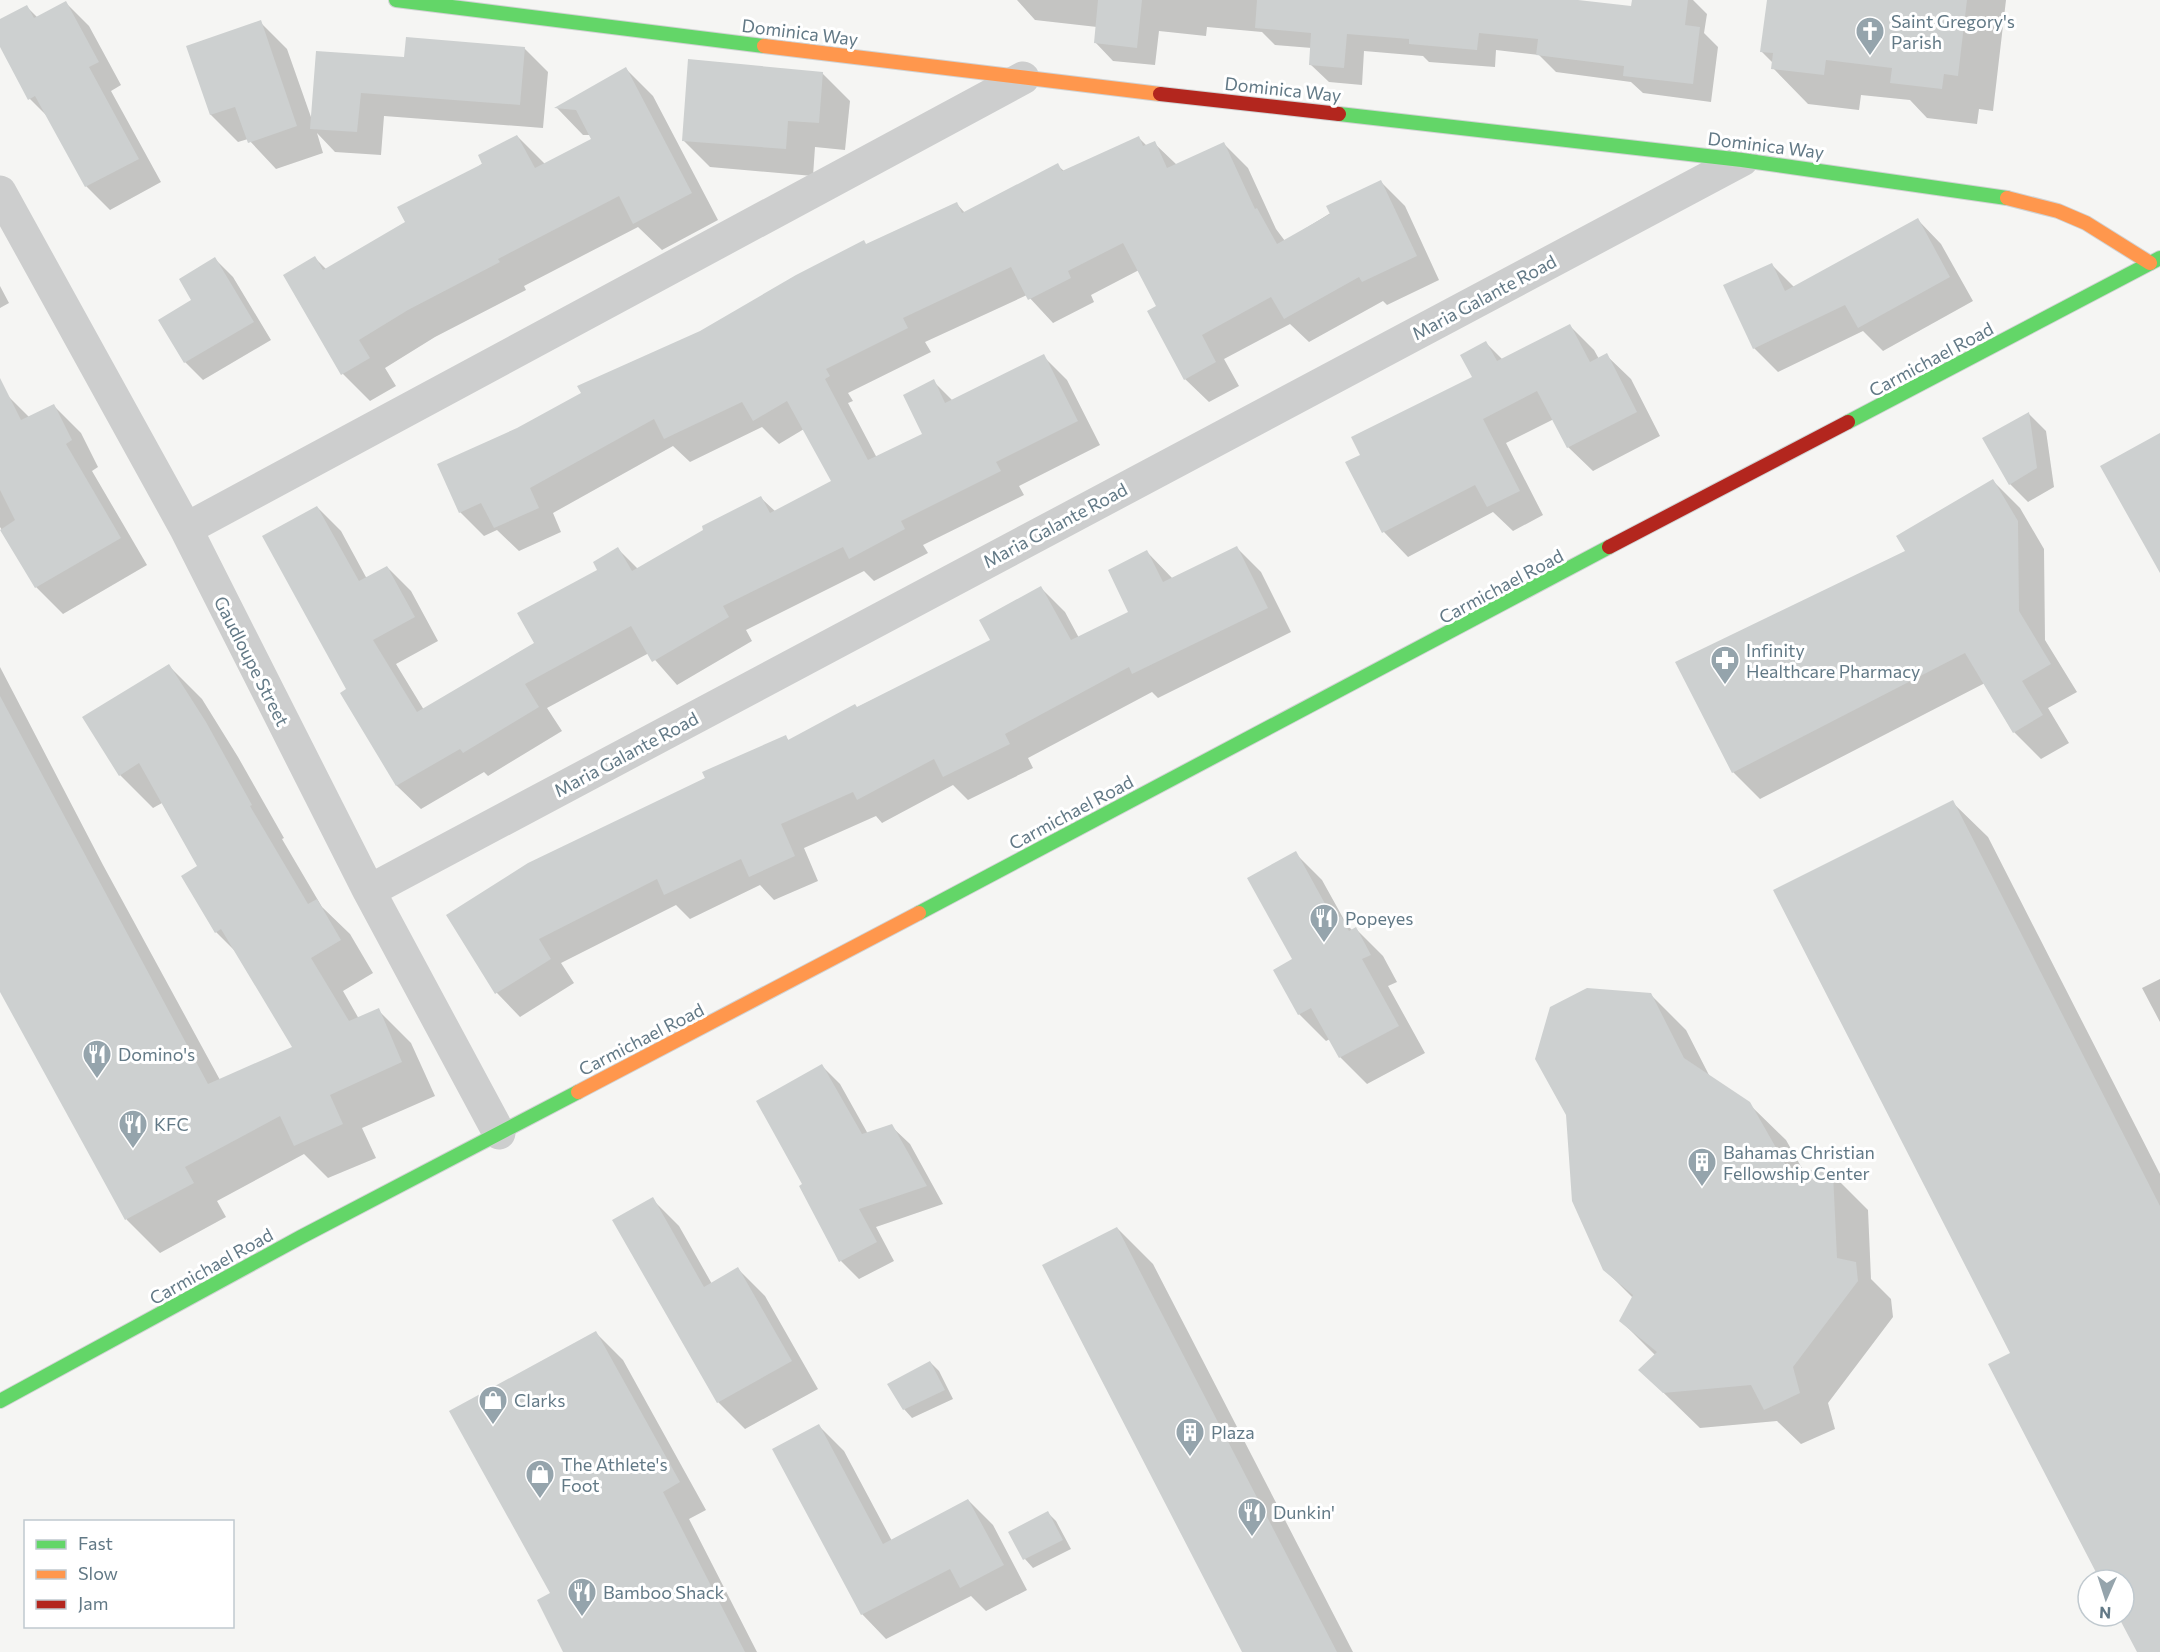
<svg xmlns="http://www.w3.org/2000/svg" width="2160" height="1652" viewBox="0 0 2160 1652" font-family="Commissioner,sans-serif">
<style>
.shadow{fill:#0003}
.building{fill:#cdd0d0}
.lines{fill:none;stroke-linecap:round;stroke-linejoin:round}
.fast-casing{stroke:#d0d2d3;stroke-width:16}
.slow-casing{stroke:#d0d2d3;stroke-width:16}
.jam-casing{stroke:#d0d2d3;stroke-width:16}
.street{stroke:#cdcece;stroke-width:33}
.fast{stroke:#63d668;stroke-width:14}
.slow{stroke:#ff974d;stroke-width:14}
.jam{stroke:#b3261e;stroke-width:14}
.labels{text-anchor:middle;dominant-baseline:central;stroke-width:6;stroke-linejoin:round;paint-order:stroke}
.poi-label{font-size:18px;fill:#627986;stroke:#fff;text-anchor:start}
.street-label{font-size:18px;fill:#627986;stroke:#fff}
</style>
<rect width="100%" height="100%" fill="#f5f5f3"/>
<path class="shadow" d="M 1017,0 L 1566,0 L 1633,8 L 1634,0 L 1693,0 L 1707,14 L 1704,33 L 1718,47 L 1711,102 L 1643,93 L 1631,82 L 1556,72 L 1539,55 L 1496,50 L 1495,67 L 1429,62 L 1423,56 L 1364,51 L 1362,85 L 1329,82 L 1310,64 L 1312,48 L 1275,45 L 1262,32 L 1207,27 L 1206,36 L 1159,31 L 1155,65 L 1113,61 L 1095,42 L 1097,27 L 1035,20 Z
M 1768,0 L 2006,0 L 1993,111 L 1979,109 L 1977,124 L 1927,118 L 1910,100 L 1861,95 L 1859,110 L 1808,104 L 1773,68 L 1773,63 L 1762,52 Z
M 66,3 L 89,26 L 121,85 L 111,91 L 161,182 L 110,210 L 86,186 L 49,118 L 30,99 L 0,44 L 0,21 L 27,7 L 38,18 Z
M 260,22 L 287,49 L 312,120 L 406,59 L 524,48 L 548,72 L 543,128 L 384,116 L 381,155 L 335,152 L 317,133 L 323,153 L 276,169 L 248,139 L 238,142 L 211,115 L 188,47 Z
M 626,69 L 653,96 L 718,220 L 662,250 L 638,227 L 524,286 L 526,290 L 435,337 L 385,368 L 396,386 L 370,401 L 343,374 L 285,275 L 315,258 L 327,270 L 407,223 L 517,136 L 545,164 L 593,139 L 591,135 L 583,135 L 557,108 Z
M 822,73 L 850,101 L 845,150 L 815,147 L 813,176 L 710,167 L 683,140 Z
M 1139,138 L 1147,146 L 1154,143 L 1177,165 L 1224,144 L 1248,168 L 1276,229 L 1285,241 L 1381,182 L 1405,206 L 1439,280 L 1387,305 L 1383,301 L 1309,342 L 1290,324 L 1224,359 L 1239,386 L 1209,402 L 1185,379 L 1158,306 L 1139,270 L 1091,295 L 1094,302 L 1053,323 L 1027,295 L 925,342 L 931,352 L 848,393 L 853,401 L 848,403 L 877,458 L 924,434 L 933,381 L 953,401 L 1043,356 L 1067,380 L 1100,445 L 1019,486 L 1024,495 L 923,545 L 928,553 L 874,581 L 864,571 L 746,630 L 752,641 L 677,685 L 649,653 L 547,708 L 562,731 L 488,776 L 484,772 L 421,809 L 397,786 L 342,693 L 348,690 L 317,507 L 341,531 L 367,579 L 387,567 L 411,591 L 438,641 L 396,664 L 424,710 L 536,643 L 618,549 L 638,569 L 761,498 L 776,512 L 833,482 L 804,429 L 779,444 L 762,427 L 690,462 L 673,446 L 553,513 L 561,532 L 519,551 L 497,530 L 484,536 L 460,512 L 518,429 L 867,245 L 957,204 L 965,213 L 1057,165 L 1064,171 Z
M 1918,220 L 1941,244 L 1973,301 L 1883,351 L 1863,331 L 1778,372 L 1754,348 L 1772,265 L 1795,288 Z
M 215,259 L 233,277 L 271,340 L 203,380 L 185,362 L 160,320 L 193,300 Z
M 0,286 L 9,303 L 0,308 Z
M 1570,326 L 1594,350 L 1599,359 L 1606,355 L 1631,379 L 1660,436 L 1593,471 L 1568,447 L 1554,419 L 1506,443 L 1543,515 L 1513,531 L 1493,512 L 1408,557 L 1384,532 L 1347,463 L 1362,456 L 1474,378 L 1486,343 L 1503,360 Z
M 8,396 L 30,418 L 53,405 L 81,433 L 98,467 L 92,471 L 147,565 L 63,614 L 36,587 L 0,527 L 0,400 Z
M 2028,413 L 2046,431 L 2054,487 L 2028,502 L 2010,484 Z
M 1993,481 L 2020,508 L 2044,549 L 2045,640 L 2077,692 L 2048,708 L 2069,743 L 2041,759 L 2014,732 L 1985,683 L 1760,799 L 1733,772 L 1907,552 Z
M 1237,548 L 1261,572 L 1291,632 L 1158,698 L 1152,692 L 1028,758 L 1033,768 L 968,800 L 953,785 L 882,823 L 876,816 L 804,848 L 818,881 L 774,900 L 760,885 L 690,919 L 676,905 L 561,963 L 574,983 L 520,1017 L 497,993 L 448,915 L 785,736 L 789,741 L 992,641 L 1041,588 L 1065,612 L 1079,638 L 1130,612 L 1147,552 L 1173,579 Z
M 169,666 L 202,699 L 238,757 L 284,838 L 282,839 L 322,907 L 350,934 L 373,973 L 343,991 L 359,1019 L 378,1010 L 411,1043 L 435,1096 L 362,1128 L 376,1158 L 328,1178 L 304,1154 L 217,1201 L 226,1217 L 160,1253 L 127,1220 L 0,989 L 0,667 L 103,865 L 220,1080 L 294,1047 L 239,955 L 216,932 L 200,867 L 162,803 L 153,808 L 120,775 Z
M 1952,802 L 1988,837 L 2160,1174 L 2160,1652 L 2139,1652 L 2120,1616 L 2124,1616 L 2124,1580 L 2101,1580 L 2012,1353 Z
M 1295,853 L 1322,880 L 1347,925 L 1353,931 L 1356,929 L 1383,956 L 1397,982 L 1388,986 L 1425,1053 L 1367,1084 L 1340,1057 L 1330,1039 L 1326,1041 L 1299,1014 L 1294,959 Z
M 2160,979 L 2160,1022 L 2142,988 Z
M 1651,995 L 1686,1030 L 1710,1077 L 1749,1104 L 1786,1140 L 1803,1170 L 1832,1174 L 1868,1210 L 1871,1279 L 1891,1299 L 1893,1317 L 1828,1403 L 1835,1429 L 1801,1444 L 1777,1421 L 1700,1428 L 1640,1370 L 1655,1355 L 1621,1321 L 1633,1298 L 1605,1270 Z
M 822,1066 L 840,1084 L 868,1134 L 891,1126 L 910,1144 L 943,1204 L 876,1227 L 894,1261 L 859,1279 L 841,1261 L 801,1187 L 804,1185 Z
M 652,1199 L 679,1226 L 712,1284 L 738,1269 L 765,1296 L 818,1389 L 745,1429 L 718,1402 Z
M 1117,1228 L 1153,1264 L 1353,1652 L 1244,1652 Z
M 596,1333 L 623,1360 L 706,1510 L 689,1519 L 757,1652 L 565,1652 Z
M 930,1362 L 939,1371 L 953,1399 L 912,1418 L 904,1409 Z
M 819,1426 L 844,1451 L 892,1541 L 968,1500 L 993,1525 L 1027,1590 L 986,1611 L 971,1596 L 886,1639 L 862,1614 Z
M 1048,1513 L 1056,1521 L 1071,1549 L 1033,1568 L 1025,1559 L 1010,1532 Z"/>
<path class="building" d="M 1098,0 L 1142,0 L 1137,48 L 1094,43 Z
M 1257,0 L 1578,0 L 1631,6 L 1632,0 L 1688,0 L 1685,25 L 1700,27 L 1693,84 L 1623,76 L 1624,66 L 1536,55 L 1538,39 L 1479,33 L 1477,50 L 1409,44 L 1409,39 L 1347,34 L 1344,68 L 1309,65 L 1311,33 L 1255,28 Z
M 1767,0 L 1967,0 L 1958,76 L 1944,74 L 1942,89 L 1890,83 L 1892,68 L 1826,60 L 1824,75 L 1771,69 L 1773,53 L 1760,52 Z
M 66,1 L 99,62 L 89,67 L 139,159 L 85,187 L 35,96 L 28,100 L 0,47 L 0,19 L 27,5 L 34,18 Z
M 261,20 L 297,126 L 248,143 L 235,107 L 210,115 L 186,46 Z
M 406,37 L 525,47 L 520,105 L 361,93 L 357,132 L 310,129 L 316,51 L 404,57 Z
M 688,59 L 823,72 L 819,123 L 788,121 L 786,149 L 682,141 Z
M 626,67 L 692,193 L 633,224 L 619,196 L 498,259 L 500,262 L 408,310 L 359,340 L 370,358 L 341,375 L 283,275 L 315,256 L 323,270 L 405,222 L 397,207 L 482,164 L 478,155 L 517,135 L 535,168 L 591,139 L 576,110 L 554,108 Z
M 1139,136 L 1143,146 L 1155,141 L 1167,168 L 1224,142 L 1255,209 L 1257,208 L 1277,244 L 1330,214 L 1326,206 L 1381,180 L 1417,256 L 1362,282 L 1359,277 L 1284,319 L 1271,297 L 1202,335 L 1216,362 L 1184,380 L 1147,311 L 1156,306 L 1123,243 L 1068,271 L 1071,278 L 1028,300 L 1011,267 L 903,318 L 908,328 L 826,369 L 830,376 L 825,379 L 868,460 L 922,434 L 903,395 L 934,379 L 945,403 L 1044,354 L 1078,421 L 996,462 L 1001,471 L 901,521 L 905,529 L 849,559 L 843,547 L 723,606 L 729,617 L 652,662 L 631,626 L 525,684 L 539,707 L 463,753 L 460,749 L 396,786 L 340,693 L 346,689 L 262,536 L 317,506 L 359,581 L 387,566 L 415,617 L 373,640 L 417,712 L 534,643 L 517,613 L 597,570 L 593,562 L 618,547 L 632,571 L 703,530 L 702,526 L 761,496 L 770,513 L 831,481 L 787,401 L 753,421 L 742,402 L 664,439 L 654,419 L 530,488 L 539,508 L 494,528 L 481,503 L 459,513 L 437,464 L 517,428 L 581,393 L 577,386 L 700,331 L 796,275 L 864,240 L 866,244 L 957,202 L 962,213 L 1058,163 L 1062,171 Z
M 1918,218 L 1950,277 L 1858,328 L 1845,305 L 1753,349 L 1723,285 L 1772,263 L 1785,291 Z
M 215,257 L 254,322 L 184,363 L 158,320 L 191,300 L 179,279 Z
M 1570,324 L 1590,362 L 1607,353 L 1637,412 L 1567,448 L 1537,391 L 1483,419 L 1520,491 L 1487,507 L 1475,485 L 1382,533 L 1345,462 L 1360,455 L 1351,437 L 1472,377 L 1460,355 L 1486,341 L 1497,361 Z
M 0,378 L 21,420 L 54,404 L 72,440 L 66,444 L 121,538 L 35,588 L 0,530 L 15,520 L 0,490 Z
M 2029,412 L 2037,468 L 2009,485 L 1982,438 Z
M 2160,433 L 2160,573 L 2100,466 Z
M 1993,479 L 2018,521 L 2019,611 L 2051,664 L 2022,681 L 2043,715 L 2013,733 L 1965,653 L 1732,773 L 1675,662 L 1905,551 L 1896,536 Z
M 1237,546 L 1268,608 L 1132,674 L 1129,667 L 1005,734 L 1010,744 L 943,777 L 934,759 L 857,800 L 853,792 L 781,824 L 795,856 L 749,877 L 741,859 L 664,895 L 657,879 L 539,939 L 551,959 L 495,994 L 446,915 L 528,863 L 705,778 L 702,772 L 786,735 L 788,740 L 855,704 L 857,707 L 990,640 L 979,620 L 1041,586 L 1071,640 L 1128,612 L 1108,570 L 1147,550 L 1163,582 Z
M 169,664 L 206,722 L 252,805 L 250,806 L 308,904 L 317,899 L 341,940 L 311,958 L 349,1021 L 379,1008 L 402,1062 L 330,1095 L 343,1124 L 294,1146 L 280,1116 L 185,1167 L 194,1183 L 125,1220 L 0,992 L 0,696 L 208,1084 L 292,1047 L 221,929 L 215,933 L 181,876 L 197,866 L 139,763 L 119,776 L 82,717 Z
M 1953,800 L 2160,1206 L 2160,1652 L 2137,1652 L 2118,1616 L 2124,1616 L 2124,1580 L 2100,1580 L 1988,1364 L 2010,1353 L 1773,890 Z
M 1296,851 L 1334,920 L 1341,916 L 1349,931 L 1356,927 L 1371,955 L 1362,959 L 1399,1026 L 1339,1058 L 1311,1008 L 1298,1015 L 1273,970 L 1292,959 L 1247,878 Z
M 1587,988 L 1651,993 L 1684,1058 L 1750,1102 L 1787,1167 L 1833,1173 L 1837,1258 L 1856,1262 L 1858,1281 L 1793,1367 L 1800,1393 L 1764,1410 L 1751,1385 L 1663,1393 L 1638,1370 L 1657,1352 L 1619,1321 L 1633,1295 L 1603,1270 L 1572,1201 L 1566,1115 L 1535,1059 L 1550,1007 Z
M 822,1064 L 862,1134 L 892,1124 L 927,1186 L 859,1209 L 877,1242 L 839,1262 L 799,1186 L 802,1184 L 756,1101 Z
M 653,1197 L 704,1287 L 738,1267 L 792,1361 L 717,1403 L 612,1220 Z
M 1117,1227 L 1337,1652 L 1242,1652 L 1042,1265 Z
M 596,1331 L 680,1482 L 663,1492 L 745,1652 L 563,1652 L 537,1600 L 550,1593 L 449,1411 Z
M 930,1361 L 945,1390 L 903,1410 L 887,1384 Z
M 819,1424 L 883,1544 L 968,1499 L 1004,1565 L 960,1588 L 950,1569 L 861,1615 L 772,1449 Z
M 1048,1511 L 1063,1540 L 1023,1560 L 1008,1532 Z"/>
<g class="lines">
<g class="fast-casing">
<path id="fast" d="M 396,0 L 764,46
M 1339,114 L 1742,160 L 2007,198
M 1848,422 L 2160,258
M 919,913 L 1609,547
M 0,1401 L 301,1237 L 578,1092"/>
</g>
<g class="slow-casing">
<path id="slow" d="M 764,46 L 1160,94
M 2007,198 L 2058,211 L 2086,223 L 2150,263
M 578,1092 L 919,913"/>
</g>
<g class="jam-casing">
<path id="jam" d="M 1160,94 L 1339,114
M 1609,547 L 1848,422"/>
</g>
<path class="street" d="M 0,192 L 186,529 L 369,891 L 499,1133
M 186,529 L 1023,78
M 369,891 L 1742,160"/>
<use href="#fast" class="fast"/>
<use href="#slow" class="slow"/>
<use href="#jam" class="jam"/>
</g>
<defs>
<g id="church-pin" transform="scale(1.5)"><path d="M0 17L-7.5 6A9.5 9.5 0 1 1 7.5 6Z" fill="#95a4ac" stroke="#fff"/><path d="M-1.2-6h2.4v3.5h3.3v2.4h-3.3V6h-2.4V-.1h-3.3v-2.4h3.3Z" fill="#fff"/></g>
<g id="pharmacy-pin" transform="scale(1.5)"><path d="M0 17L-7.5 6A9.5 9.5 0 1 1 7.5 6Z" fill="#95a4ac" stroke="#fff"/><path d="M-2-6h4v4h4v4h-4v4h-4v-4h-4v-4h4Z" fill="#fff"/></g>
<g id="restaurant-pin" transform="scale(1.5)"><path d="M0 17L-7.5 6A9.5 9.5 0 1 1 7.5 6Z" fill="#95a4ac" stroke="#fff"/><path d="M-5-6h1v4h1v-4h1v4h1v-4h1v5L-1.5 .5V6h-2V.5L-5-1ZM5-6V6H3V1.5H1.5Q1.5-4 5-6Z" fill="#fff"/></g>
<g id="building-pin" transform="scale(1.5)"><path d="M0 17L-7.5 6A9.5 9.5 0 1 1 7.5 6Z" fill="#95a4ac" stroke="#fff"/><path d="M-4-6H4V6H1V3H-1V6H-4ZM-2.5-4.3h1.7v1.8h-1.7ZM.8-4.3h1.7v1.8H.8ZM-2.5-1h1.7V.8h-1.7ZM.8-1h1.7V.8H.8Z" fill="#fff"/></g>
<g id="shop-pin" transform="scale(1.5)"><path d="M0 17L-7.5 6A9.5 9.5 0 1 1 7.5 6Z" fill="#95a4ac" stroke="#fff"/><path d="M-5-2.5h2.3a2.7 3.5 0 0 1 5.4 0H5L5.5 6h-11ZM-1.5-2.5h3a1.5 2.3 0 0 0-3 0Z" fill="#fff"/></g>
</defs>
<g fill-rule="evenodd">
<use href="#church-pin" x="1870" y="31"/>
<use href="#pharmacy-pin" x="1725" y="660"/>
<use href="#restaurant-pin" x="1324" y="918"/>
<use href="#restaurant-pin" x="97" y="1054"/>
<use href="#restaurant-pin" x="133" y="1124"/>
<use href="#building-pin" x="1702" y="1162"/>
<use href="#shop-pin" x="493" y="1400"/>
<use href="#building-pin" x="1190" y="1432"/>
<use href="#shop-pin" x="540" y="1474"/>
<use href="#restaurant-pin" x="1252" y="1512"/>
<use href="#restaurant-pin" x="582" y="1592"/>
</g>
<g class="labels">
<g class="poi-label">
<text x="1891" y="21">Saint Gregory's<tspan x="1891" dy="21">Parish</tspan></text>
<text x="1746" y="650">Infinity<tspan x="1746" dy="21">Healthcare Pharmacy</tspan></text>
<text x="1345" y="918">Popeyes</text>
<text x="118" y="1054">Domino's</text>
<text x="154" y="1124">KFC</text>
<text x="1723" y="1152">Bahamas Christian<tspan x="1723" dy="21">Fellowship Center</tspan></text>
<text x="514" y="1400">Clarks</text>
<text x="1211" y="1432">Plaza</text>
<text x="561" y="1464">The Athlete's<tspan x="561" dy="21">Foot</tspan></text>
<text x="1273" y="1512">Dunkin'</text>
<text x="603" y="1592">Bamboo Shack</text>
</g>
<g class="street-label">
<text transform="translate(800 32) rotate(7)">Dominica Way</text>
<text transform="translate(1283 89) rotate(6)">Dominica Way</text>
<text transform="translate(1766 145) rotate(7)">Dominica Way</text>
<text transform="translate(1484 297) rotate(-28)">Maria Galante Road</text>
<text transform="translate(1931 359) rotate(-28)">Carmichael Road</text>
<text transform="translate(1055 525) rotate(-28)">Maria Galante Road</text>
<text transform="translate(1501 586) rotate(-28)">Carmichael Road</text>
<text transform="translate(252 661) rotate(63)">Gaudloupe Street</text>
<text transform="translate(626 754) rotate(-28)">Maria Galante Road</text>
<text transform="translate(1071 812) rotate(-28)">Carmichael Road</text>
<text transform="translate(641 1039) rotate(-27)">Carmichael Road</text>
<text transform="translate(211 1266) rotate(-29)">Carmichael Road</text>
</g>
</g>
<rect x="24" y="1520" width="210" height="108" fill="#ffffff" stroke="#c0c9cf" stroke-width="1.5"/>
<rect x="36" y="1540" width="30" height="9" fill="#63d668" stroke="#c0c9cf" stroke-width="1.5"/>
<text x="78" y="1550" font-size="18" fill="#627986">Fast</text>
<rect x="36" y="1570" width="30" height="9" fill="#ff974d" stroke="#c0c9cf" stroke-width="1.5"/>
<text x="78" y="1580" font-size="18" fill="#627986">Slow</text>
<rect x="36" y="1600" width="30" height="9" fill="#b3261e" stroke="#c0c9cf" stroke-width="1.5"/>
<text x="78" y="1610" font-size="18" fill="#627986">Jam</text>
<g transform="translate(2106 1598) rotate(183)"><circle r="28" fill="#ffffff" stroke="#c0c9cf" stroke-width="1.5"/>
<path d="M0-4.5L10 22L0 15L-10 22Z" fill="#95a4ac"/>
<text y="-9" font-size="16" font-weight="bold" text-anchor="middle" fill="#627986">N</text>
</g>
</svg>
